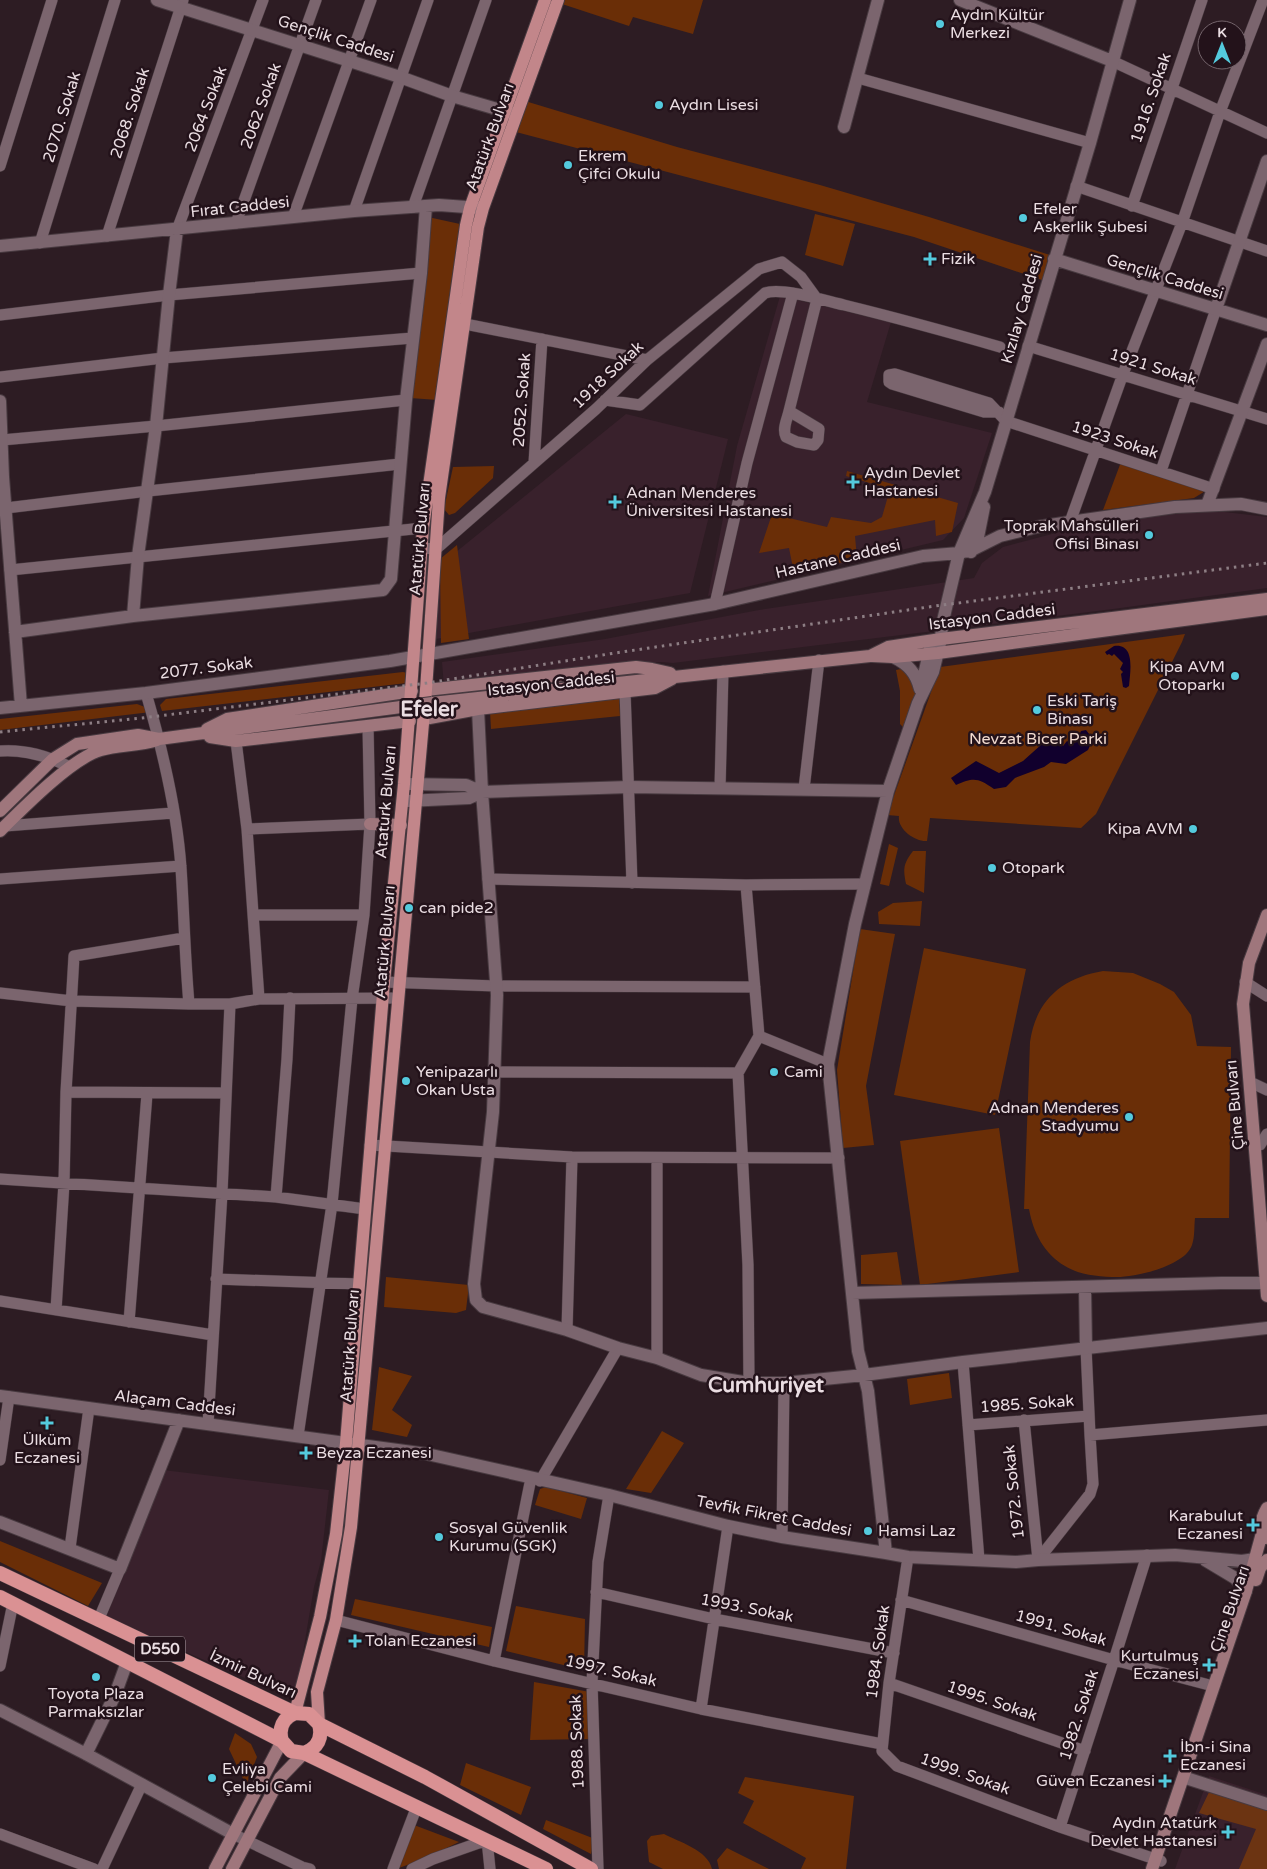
<svg xmlns="http://www.w3.org/2000/svg" width="1267" height="1869" viewBox="0 0 1267 1869" font-family="'Varela Round',sans-serif">
<style>
.built{fill:#39212c}
.green{fill:#6a2e07}
.forest{fill:#6c3412}
.water{fill:#11002d}
.lines{fill:none;stroke-linecap:round;stroke-linejoin:round}
.minor-casing{stroke:#483a40;stroke-width:12}
.tertiary-casing{stroke:#483a40;stroke-width:14}
.secondary-casing{stroke:#483a40;stroke-width:14}
.primary-casing{stroke:#483a40;stroke-width:14}
.trunk-casing{stroke:#483a40;stroke-width:15}
.minor{stroke:#7b656e;stroke-width:11}
.tertiary{stroke:#7b656e;stroke-width:12}
.secondary{stroke:#9f767c;stroke-width:12}
.primary{stroke:#c2868a;stroke-width:12}
.trunk{stroke:#da9193;stroke-width:14}
.rail{stroke:#8d7e84;stroke-width:3;stroke-dasharray:2.5 5;stroke-linecap:butt}
.secondary-bridge-casing{stroke:#483a40;stroke-width:14;stroke-linecap:butt}
.secondary-bridge{stroke:#9f767c;stroke-width:12}
.poi-dot{fill:#54cadd;stroke:#23121a;stroke-width:2}
.labels{text-anchor:middle;dominant-baseline:central;stroke-width:5;stroke-linejoin:round;paint-order:stroke}
.shield{fill:#23121a;stroke:#aea0a6;stroke-width:1}
.shield-label{font-size:15px;font-weight:bold;fill:#eadde2}
.poi-label{font-size:16px;fill:#eadde2;stroke:#23121a;text-anchor:start}
.street-label{font-size:16px;fill:#eadde2;stroke:#23121a}
.park-label{font-size:16px;fill:#f1dacf;stroke:#23121a}
.district-label{font-size:21px;font-weight:bold;fill:#eadde2;stroke:#23121a}
</style>
<rect width="100%" height="100%" fill="#2d1c23"/>
<path class="built" d="M 780,296 L 891,322 L 867,402 L 992,433 L 964,518 L 943,540 L 708,596 L 737,446 Z
M 626,414 L 728,439 L 690,593 L 436,639 L 440,565 Z
M 1208,510 L 1267,517 L 1267,588 L 1113,609 L 673,663 L 661,662 L 444,687 L 442,662 L 605,639 L 759,610 L 974,578 L 982,563 L 1003,547 L 1086,525 Z
M 163,1470 L 329,1490 L 321,1561 L 314,1587 L 297,1688 L 284,1695 L 106,1617 Z
M 1209,1776 L 1267,1795 L 1267,1869 L 1175,1869 Z"/>
<path class="green" d="M 563,0 L 703,0 L 693,34 L 633,17 L 629,26 L 562,4 Z
M 525,101 L 677,147 L 820,185 L 929,217 L 1053,256 L 1045,281 L 914,237 L 516,132 Z
M 815,214 L 855,224 L 843,266 L 805,255 Z
M 428,217 L 460,224 L 438,400 L 410,398 Z
M 1121,462 L 1207,490 L 1194,498 L 1103,510 Z
M 494,466 L 493,478 L 455,513 L 449,515 L 444,509 L 453,467 Z
M 847,471 L 958,503 L 952,532 L 936,536 L 935,520 L 855,536 L 857,559 L 794,573 L 789,548 L 759,553 L 772,514 L 827,527 L 831,517 L 871,523 L 882,517 L 890,489 L 846,476 Z
M 457,545 L 469,639 L 441,643 L 440,559 Z
M 1185,634 L 1182,642 L 1096,814 L 1081,828 L 930,818 L 927,841 C 915,842 897,829 899,816 L 887,815 L 940,667 Z
M 906,668 L 917,694 L 904,728 L 900,724 L 900,691 L 896,670 Z
M 403,672 L 407,673 L 407,683 L 162,711 L 160,705 L 166,699 Z
M 619,698 L 620,716 L 491,729 L 490,711 Z
M 137,704 L 150,709 L 151,712 L 0,730 L 0,719 Z
M 889,844 L 898,848 L 889,886 L 880,884 Z
M 913,851 L 926,851 L 924,893 L 906,884 C 903,869 903,864 913,851 Z
M 922,901 L 920,926 L 879,924 L 878,912 L 893,903 Z
M 860,929 L 895,934 L 866,1086 L 874,1145 L 843,1148 L 837,1070 Z
M 924,948 L 1026,969 L 995,1115 L 894,1095 Z
M 1103,971 L 1133,973 L 1160,984 L 1174,992 L 1191,1015 L 1197,1046 L 1231,1047 L 1229,1218 L 1195,1218 C 1194,1226 1195,1237 1192,1245 C 1185,1266 1136,1277 1117,1277 C 1100,1277 1079,1275 1065,1266 C 1044,1254 1033,1232 1029,1209 L 1024,1209 L 1030,1042 C 1036,1000 1062,978 1103,971 Z
M 999,1128 L 1019,1272 L 920,1285 L 900,1141 Z
M 897,1252 L 902,1285 L 861,1284 L 861,1255 Z
M 386,1277 L 469,1285 L 466,1310 L 456,1313 L 384,1307 Z
M 379,1367 L 412,1376 L 392,1410 L 412,1425 L 407,1437 L 372,1430 Z
M 949,1373 L 952,1398 L 910,1405 L 907,1379 Z
M 662,1431 L 684,1443 L 651,1493 L 626,1489 Z
M 546,1487 L 587,1498 L 581,1519 L 535,1505 L 540,1489 Z
M 0,1541 L 102,1583 L 88,1606 L 0,1562 Z
M 355,1599 L 492,1627 L 489,1647 L 351,1615 Z
M 516,1606 L 585,1619 L 584,1670 L 506,1651 Z
M 534,1682 L 590,1692 L 590,1739 L 530,1740 Z
M 235,1733 L 251,1744 L 257,1757 L 246,1785 L 229,1749 Z
M 466,1763 L 531,1787 L 521,1815 L 460,1785 Z
M 745,1777 L 854,1796 L 846,1869 L 801,1869 L 806,1858 L 743,1823 L 754,1801 L 738,1793 Z
M 546,1820 L 595,1839 L 591,1854 L 543,1829 Z
M 414,1825 L 459,1842 L 424,1859 L 396,1869 Z
M 664,1834 C 679,1842 708,1850 712,1869 L 663,1869 L 649,1862 L 647,1841 L 651,1836 Z
M 727,1848 L 769,1869 L 719,1869 L 717,1860 Z"/>
<path class="forest" d="M 1212,1786 L 1267,1804 L 1267,1869 L 1239,1869 L 1256,1829 L 1199,1813 Z"/>
<path class="water" d="M 1114,646 C 1136,643 1130,673 1129,686 L 1126,688 L 1123,687 L 1121,674 L 1123,672 L 1120,669 L 1123,663 L 1114,654 L 1112,656 L 1109,654 L 1107,655 L 1105,652 Z
M 1086,730 L 1093,739 L 1088,750 L 1066,764 L 1051,762 L 1044,767 L 1015,778 L 1006,787 L 994,789 C 978,778 974,777 956,785 L 951,778 L 976,761 L 999,773 L 1023,761 L 1042,744 L 1045,745 L 1049,743 L 1051,745 L 1056,741 L 1063,746 L 1067,741 L 1072,744 L 1076,742 L 1081,731 Z"/>
<g class="lines">
<g class="minor-casing">
<path id="minor" d="M 1112,61 L 1267,133
M 858,78 L 1090,143
M 0,166 L 52,0
M 1076,186 L 1267,251
M 1132,206 L 1202,0
M 413,207 L 486,0
M 354,211 L 428,0
M 293,217 L 371,0
M 236,223 L 316,0
M 177,230 L 263,0
M 107,236 L 183,0
M 40,243 L 115,0
M 0,315 L 169,295 L 421,273
M 455,322 L 647,360
M 1028,346 L 1267,419
M 0,377 L 163,358 L 413,338
M 605,400 L 640,405 L 765,293 C 782,287 826,301 844,305 C 897,318 948,332 1000,347
M 789,411 L 819,429 L 818,440 L 814,445 L 797,442 L 786,437 C 782,429 787,420 789,411 L 817,299
M 999,412 L 984,412 L 892,384 L 889,382 L 889,375 L 895,374 L 989,403 L 1006,421 L 1214,489
M 2,440 L 156,426 L 406,400
M 534,463 L 542,339
M 1161,471 L 1216,309
M 6,508 L 148,491 L 400,464
M 1070,522 L 1123,374 L 1182,223 L 1220,112 L 1263,0
M 422,548 L 436,549 L 596,409 L 647,360 L 759,269 L 782,262 L 801,277 L 817,299
M 10,570 L 423,528
M 715,604 L 747,463 L 793,293
M 625,692 L 632,883
M 146,693 C 162,748 177,810 181,868 C 184,913 185,959 189,1004
M 236,741 L 247,829 L 259,999
M 0,751 C 25,749 47,756 70,767
M 720,788 L 723,671
M 804,789 L 819,660
M 5,826 L 173,813
M 247,829 L 370,824
M 0,879 L 181,866
M 488,879 L 746,885 L 865,884
M 746,885 L 759,1036 L 828,1064
M 253,915 L 364,915
M 384,982 L 496,986 L 755,987
M 1245,982 L 1267,996
M 0,993 L 72,1001 L 189,1004 L 230,1004 L 259,999 L 398,998
M 495,1072 L 738,1073 L 759,1036
M 738,1073 L 748,1265 L 749,1383
M 1250,1082 L 1267,1090
M 66,1092 L 226,1093
M 370,1145 L 572,1157 L 839,1158
M 1260,1145 L 1267,1134
M 0,1179 L 276,1197 L 365,1209
M 276,1197 L 287,1059 L 290,998
M 216,1279 L 359,1284
M 0,1301 L 213,1335
M 56,1310 L 64,1183 L 66,1092 L 74,956 L 184,938
M 129,1322 L 147,1094
M 567,1330 L 572,1157
M 1086,1348 L 1090,1435 L 1267,1420
M 657,1358 L 657,1158
M 963,1362 L 979,1560
M 1024,1420 L 1038,1560
M 208,1424 L 222,1193 L 230,1004
M 968,1425 L 1089,1416
M 298,1436 L 332,1204 L 352,999 L 364,915 L 370,824 L 368,726
M 0,1460 L 9,1397
M 540,1481 L 618,1348
M 782,1537 L 784,1383
M 70,1548 L 89,1408
M 908,1557 L 889,1683 L 882,1751 L 897,1766 L 1060,1827 L 1161,1861
M 1038,1560 L 1090,1494 L 1093,1484 L 1090,1435
M 596,1592 L 714,1619 L 894,1653
M 901,1600 L 1114,1660 L 1213,1686
M 336,1620 L 494,1661 L 701,1709 L 882,1744
M 98,1621 L 120,1569
M 494,1661 L 531,1478
M 0,1666 L 13,1603
M 889,1683 L 1085,1751
M 701,1709 L 728,1526
M 1060,1827 L 1114,1660 L 1147,1555
M 0,1834 L 94,1869
M 233,1834 L 302,1867 L 310,1869
M 102,1869 L 142,1784
M 393,1869 L 417,1806
M 412,1869 L 433,1859 L 487,1840 L 490,1869
M 598,1869 L 592,1683 L 598,1562 L 609,1495"/>
</g>
<g class="tertiary-casing">
<path id="tertiary" d="M 157,0 L 400,77 L 452,96 L 514,114
M 960,0 L 1112,61
M 844,127 L 878,0
M 0,246 L 354,211 L 439,205 L 480,208
M 1054,259 L 1267,325
M 1216,309 L 1267,161
M 0,401 L 3,477 L 21,706
M 1207,505 L 1267,344
M 971,552 L 978,537 L 984,507
M 133,616 L 138,556 L 156,426 L 169,295 L 177,230
M 15,632 L 133,616 L 383,590 L 391,579 L 406,400 L 421,273 L 426,206
M 893,657 C 908,664 916,673 920,689
M 921,688 L 931,644
M 0,708 L 146,693 L 390,661 L 715,604 L 923,556 L 959,553 L 972,550 L 1000,536 L 1037,527 L 1070,522 L 1175,507 L 1241,504 L 1267,509
M 478,709 L 482,792 L 497,995 L 493,1112 L 474,1284 L 476,1300 L 483,1307 L 567,1330 L 618,1348 L 657,1358 L 701,1375 L 749,1383 L 784,1383 L 864,1375 L 963,1362 L 1267,1328
M 404,784 L 466,785 L 482,792
M 407,801 L 469,798 L 482,792 L 629,787 L 888,791
M 1085,1287 L 1086,1348
M 852,1293 L 1221,1283 L 1266,1283
M 0,1396 L 427,1454 L 609,1495 L 728,1526 L 782,1537 L 886,1553 L 908,1557 L 1016,1562 L 1038,1560 L 1175,1555 L 1242,1561 L 1255,1559
M 0,1522 L 120,1569 L 179,1420
M 886,1553 L 868,1391 L 858,1351 L 828,1064 L 855,924 L 888,791 L 918,703 L 933,672 L 941,639 L 942,625 L 959,553 L 985,492 L 1090,143 L 1130,0
M 1205,1560 L 1235,1578 L 1246,1591
M 0,1710 L 86,1754 L 233,1834
M 86,1754 L 115,1695 L 127,1662
M 1189,1779 L 1267,1804"/>
</g>
<g class="secondary-casing">
<path id="secondary" d="M 872,656 L 893,657 L 938,653 L 1267,609
M 426,690 L 636,667 L 652,669 L 670,673
M 432,703 L 870,656 L 888,647 L 941,639 L 1267,599
M 424,719 L 478,709 L 655,688 L 672,679
M 207,729 L 227,719 L 412,691
M 210,737 L 236,741 L 410,721
M 0,811 L 53,759 L 77,744 L 138,735 L 159,739 L 196,734 L 401,707
M 370,824 L 401,825
M 0,831 C 22,809 72,758 101,750 C 119,745 138,746 157,740
M 1267,915 L 1249,963 L 1243,1004 L 1267,1296
M 1265,1538 C 1259,1528 1261,1518 1267,1508
M 1256,1580 L 1260,1568 L 1267,1560
M 215,1869 L 282,1741
M 232,1869 L 280,1778 L 304,1753
M 1152,1869 L 1246,1591 L 1262,1533"/>
</g>
<g class="primary-casing">
<path id="primary" d="M 295,1713 L 320,1617 L 336,1534 L 346,1443 L 384,982 L 404,784 L 423,528 L 466,225 L 470,208 L 545,0
M 319,1724 L 317,1692 L 336,1620 L 351,1527 L 426,690 L 439,498 L 478,227 L 483,208 L 558,0"/>
</g>
<g class="trunk-casing">
<path id="trunk" d="M 0,1573 L 295,1713 L 309,1714 L 319,1724 L 425,1777 L 591,1869
M 0,1597 L 282,1741 L 291,1751 L 304,1753 L 546,1869
M 282,1741 C 278,1728 283,1718 295,1713
M 304,1753 C 318,1748 323,1738 319,1724"/>
</g>
<use href="#minor" class="minor"/>
<use href="#tertiary" class="tertiary"/>
<use href="#secondary" class="secondary"/>
<use href="#primary" class="primary"/>
<use href="#trunk" class="trunk"/>
<path class="rail" d="M 0,732 L 142,718 L 427,683 L 615,653 L 935,606 L 1267,563"/>
<g class="secondary-bridge-casing">
<path id="secondary-bridge" d="M 401,707 L 432,703"/>
</g>
<use href="#secondary-bridge" class="secondary-bridge"/>
</g>
<g class="poi-dot">
<circle cx="940" cy="24" r="5"/>
<circle cx="659" cy="105" r="5"/>
<circle cx="568" cy="165" r="5"/>
<circle cx="1023" cy="218" r="5"/>
<path d="M927.5 251.5h5v5h5v5h-5v5h-5v-5h-5v-5h5z"/>
<path d="M850.5 474.5h5v5h5v5h-5v5h-5v-5h-5v-5h5z"/>
<path d="M612.5 494.5h5v5h5v5h-5v5h-5v-5h-5v-5h5z"/>
<circle cx="1149" cy="535" r="5"/>
<circle cx="1235" cy="676" r="5"/>
<circle cx="1037" cy="710" r="5"/>
<circle cx="1193" cy="829" r="5"/>
<circle cx="992" cy="868" r="5"/>
<circle cx="409" cy="908" r="5"/>
<circle cx="774" cy="1072" r="5"/>
<circle cx="406" cy="1081" r="5"/>
<circle cx="1129" cy="1117" r="5"/>
<path d="M44.5 1415.5h5v5h5v5h-5v5h-5v-5h-5v-5h5z"/>
<path d="M303.5 1445.5h5v5h5v5h-5v5h-5v-5h-5v-5h5z"/>
<path d="M1250.5 1517.5h5v5h5v5h-5v5h-5v-5h-5v-5h5z"/>
<circle cx="868" cy="1531" r="5"/>
<circle cx="439" cy="1537" r="5"/>
<path d="M352.5 1633.5h5v5h5v5h-5v5h-5v-5h-5v-5h5z"/>
<path d="M1206.5 1657.5h5v5h5v5h-5v5h-5v-5h-5v-5h5z"/>
<circle cx="96" cy="1677" r="5"/>
<path d="M1167.5 1748.5h5v5h5v5h-5v5h-5v-5h-5v-5h5z"/>
<circle cx="212" cy="1778" r="5"/>
<path d="M1162.5 1773.5h5v5h5v5h-5v5h-5v-5h-5v-5h5z"/>
<path d="M1225.5 1824.5h5v5h5v5h-5v5h-5v-5h-5v-5h5z"/>
</g>
<g class="labels">
<rect class="shield" x="135" y="1636.5" width="50" height="25" rx="4"/>
<g class="shield-label">
<text x="160" y="1649">D550</text>
</g>
<g class="poi-label">
<text x="950" y="15">Aydın Kültür<tspan x="950" dy="18">Merkezi</tspan></text>
<text x="669" y="105">Aydın Lisesi</text>
<text x="578" y="156">Ekrem<tspan x="578" dy="18">Çifci Okulu</tspan></text>
<text x="1033" y="209">Efeler<tspan x="1033" dy="18">Askerlik Şubesi</tspan></text>
<text x="941" y="259">Fizik</text>
<text x="864" y="473">Aydın Devlet<tspan x="864" dy="18">Hastanesi</tspan></text>
<text x="626" y="493">Adnan Menderes<tspan x="626" dy="18">Üniversitesi Hastanesi</tspan></text>
<text x="1139" y="526" text-anchor="end">Toprak Mahsülleri<tspan x="1139" dy="18">Ofisi Binası</tspan></text>
<text x="1225" y="667" text-anchor="end">Kipa AVM<tspan x="1225" dy="18">Otoparkı</tspan></text>
<text x="1047" y="701">Eski Tariş<tspan x="1047" dy="18">Binası</tspan></text>
<text x="1183" y="829" text-anchor="end">Kipa AVM</text>
<text x="1002" y="868">Otopark</text>
<text x="419" y="908">can pide2</text>
<text x="416" y="1072">Yenipazarlı<tspan x="416" dy="18">Okan Usta</tspan></text>
<text x="784" y="1072">Cami</text>
<text x="1119" y="1108" text-anchor="end">Adnan Menderes<tspan x="1119" dy="18">Stadyumu</tspan></text>
<text x="47" y="1440" text-anchor="middle">Ülküm<tspan x="47" dy="18">Eczanesi</tspan></text>
<text x="316" y="1453">Beyza Eczanesi</text>
<text x="1243" y="1516" text-anchor="end">Karabulut<tspan x="1243" dy="18">Eczanesi</tspan></text>
<text x="449" y="1528">Sosyal Güvenlik<tspan x="449" dy="18">Kurumu (SGK)</tspan></text>
<text x="878" y="1531">Hamsi Laz</text>
<text x="365" y="1641">Tolan Eczanesi</text>
<text x="1199" y="1656" text-anchor="end">Kurtulmuş<tspan x="1199" dy="18">Eczanesi</tspan></text>
<text x="96" y="1694" text-anchor="middle">Toyota Plaza<tspan x="96" dy="18">Parmaksızlar</tspan></text>
<text x="1180" y="1747">İbn-i Sina<tspan x="1180" dy="18">Eczanesi</tspan></text>
<text x="222" y="1769">Evliya<tspan x="222" dy="18">Çelebi Cami</tspan></text>
<text x="1155" y="1781" text-anchor="end">Güven Eczanesi</text>
<text x="1217" y="1823" text-anchor="end">Aydın Atatürk<tspan x="1217" dy="18">Devlet Hastanesi</tspan></text>
</g>
<g class="street-label">
<text transform="translate(336 39) rotate(18)">Gençlik Caddesi</text>
<text transform="translate(1151 98) rotate(-71)">1916. Sokak</text>
<text transform="translate(261 106) rotate(-70)">2062 Sokak</text>
<text transform="translate(206 109) rotate(-69)">2064 Sokak</text>
<text transform="translate(130 113) rotate(-72)">2068. Sokak</text>
<text transform="translate(62 117) rotate(-73)">2070. Sokak</text>
<text transform="translate(490 137) rotate(-70)">Atatürk Bulvarı</text>
<text transform="translate(240 207) rotate(-6)">Fırat Caddesi</text>
<text transform="translate(1165 277) rotate(17)">Gençlik Caddesi</text>
<text transform="translate(1022 309) rotate(-74)">Kızılay Caddesi</text>
<text transform="translate(1153 367) rotate(17)">1921 Sokak</text>
<text transform="translate(608 375) rotate(-43)">1918 Sokak</text>
<text transform="translate(522 400) rotate(-86)">2052. Sokak</text>
<text transform="translate(1115 440) rotate(18)">1923 Sokak</text>
<text transform="translate(420 539) rotate(-85)">Atatürk Bulvarı</text>
<text transform="translate(838 559) rotate(-13)">Hastane Caddesi</text>
<text transform="translate(992 617) rotate(-7)">Istasyon Caddesi</text>
<text transform="translate(206 668) rotate(-7)">2077. Sokak</text>
<text transform="translate(551 684) rotate(-6)">Istasyon Caddesi</text>
<text transform="translate(386 802) rotate(-85)">Ataturk Bulvarı</text>
<text transform="translate(385 942) rotate(-85)">Atatürk Bulvarı</text>
<text transform="translate(1235 1105) rotate(-95)">Çine Bulvarı</text>
<text transform="translate(350 1346) rotate(-86)">Atatürk Bulvarı</text>
<text transform="translate(175 1403) rotate(7)">Alaçam Caddesi</text>
<text transform="translate(1027 1404) rotate(-4)">1985. Sokak</text>
<text transform="translate(1014 1492) rotate(-96)">1972. Sokak</text>
<text transform="translate(774 1516) rotate(11)">Tevfik Fikret Caddesi</text>
<text transform="translate(747 1608) rotate(11)">1993. Sokak</text>
<text transform="translate(1230 1609) rotate(-71)">Çine Bulvarı</text>
<text transform="translate(1061 1628) rotate(16)">1991. Sokak</text>
<text transform="translate(878 1652) rotate(-82)">1984. Sokak</text>
<text transform="translate(611 1671) rotate(13)">1997. Sokak</text>
<text transform="translate(253 1674) rotate(25)">İzmir Bulvarı</text>
<text transform="translate(992 1701) rotate(19)">1995. Sokak</text>
<text transform="translate(1079 1715) rotate(-72)">1982. Sokak</text>
<text transform="translate(577 1742) rotate(-92)">1988. Sokak</text>
<text transform="translate(965 1774) rotate(20)">1999. Sokak</text>
</g>
<g class="park-label">
<text x="1038" y="739">Nevzat Bicer Parki</text>
</g>
<g class="district-label">
<text x="429" y="709">Efeler</text>
<text x="766" y="1385">Cumhuriyet</text>
</g>
</g>
<g transform="translate(1222 45)"><circle r="24" fill="#23121a" stroke="#73636a"/>
<path d="M0-4L9 19L0 12L-9 19Z" fill="#54cadd"/>
<text y="-8" font-size="14" font-weight="bold" text-anchor="middle" fill="#eadde2">K</text>
</g>
</svg>
